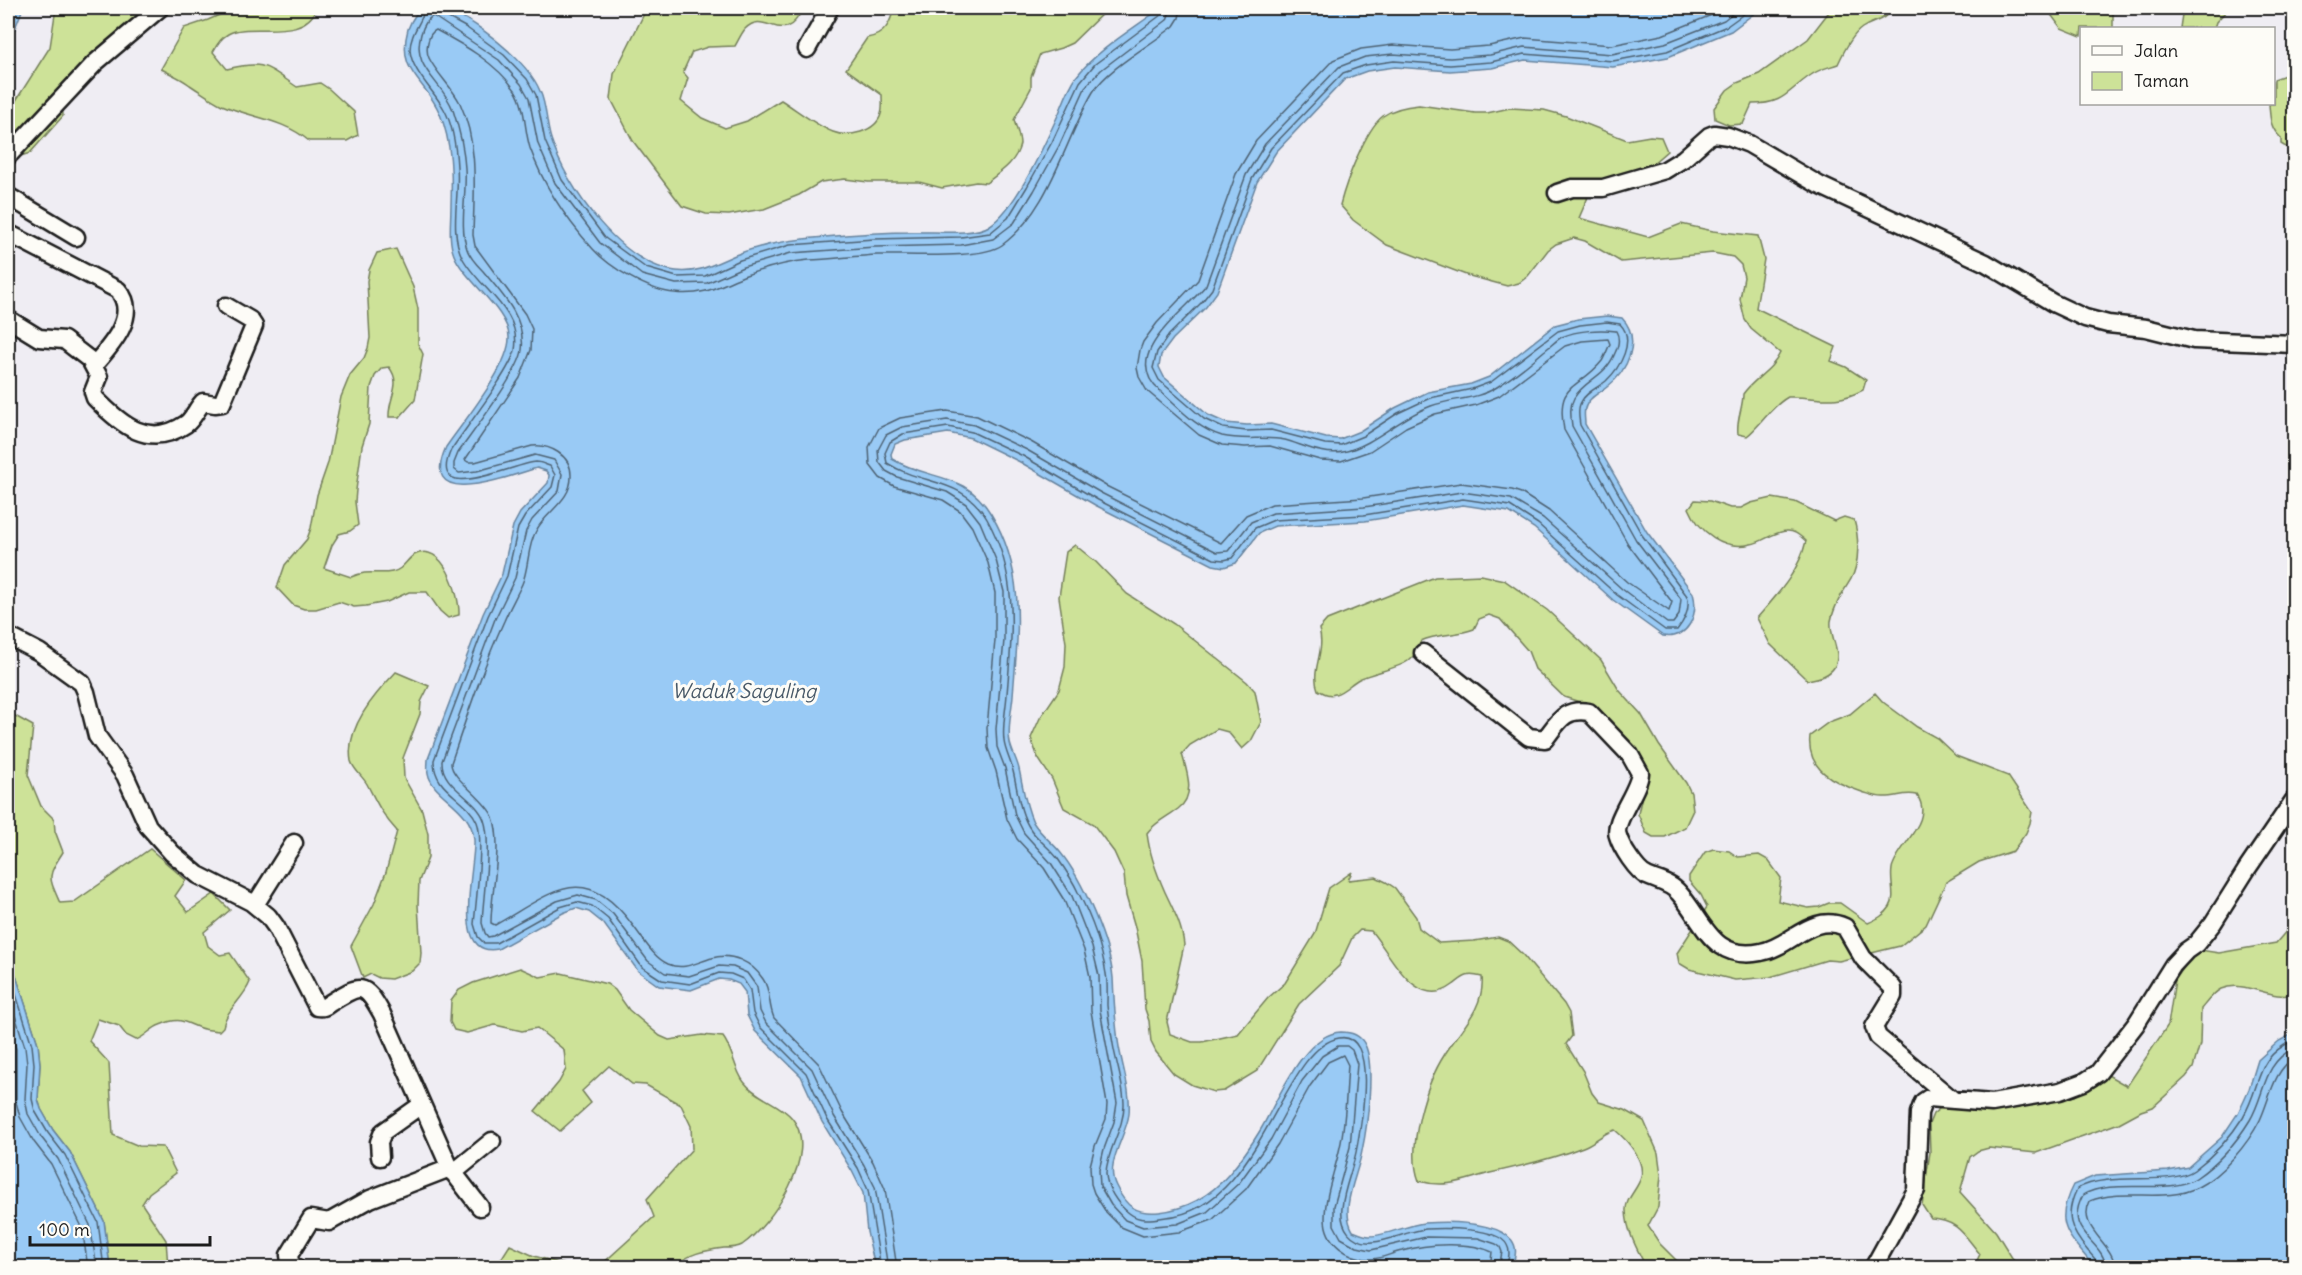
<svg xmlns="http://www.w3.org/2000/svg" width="2302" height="1275" viewBox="0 0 2302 1275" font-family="Delius,sans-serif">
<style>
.green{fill:#cde298;stroke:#747f5a;stroke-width:1.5}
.water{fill:#99caf5;stroke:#67849e;stroke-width:1.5}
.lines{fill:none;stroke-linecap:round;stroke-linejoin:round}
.shore{stroke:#4e6273;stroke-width:1.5}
.minor-casing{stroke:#1c1c1c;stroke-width:21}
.minor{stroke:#fdfcf7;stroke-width:16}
.labels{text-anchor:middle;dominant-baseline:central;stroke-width:6;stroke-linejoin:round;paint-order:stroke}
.water-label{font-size:20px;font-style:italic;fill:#485968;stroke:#fdfcf7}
</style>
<rect width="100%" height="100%" fill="#efedf3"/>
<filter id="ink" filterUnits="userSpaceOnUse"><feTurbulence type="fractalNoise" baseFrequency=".0167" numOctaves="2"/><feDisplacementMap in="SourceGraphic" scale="12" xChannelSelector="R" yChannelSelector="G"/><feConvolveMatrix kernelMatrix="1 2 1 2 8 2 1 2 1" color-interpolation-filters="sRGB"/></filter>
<g filter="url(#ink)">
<path class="green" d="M 56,8 L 144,8 L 62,91 L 63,116 L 30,153 L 8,160 L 8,110 L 17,99 L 50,47 Z
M 235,8 L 317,8 C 303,43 250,21 228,34 C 221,38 216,46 213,52 L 227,69 C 264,60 266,66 297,87 L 320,83 L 329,89 L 354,112 L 358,135 L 347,141 L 309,141 C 283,119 252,118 222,105 C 210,99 201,92 190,85 C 181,78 171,74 161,69 L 184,28 L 208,20 Z
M 647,8 L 803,8 C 783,51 766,7 745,29 C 741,34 738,41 735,46 L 708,47 L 692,52 L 683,72 L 688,78 L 681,101 L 702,118 L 725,128 L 747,121 L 781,100 C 797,110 815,125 833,132 C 848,138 876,132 881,114 C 883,109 882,101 882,95 L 846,69 L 867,38 C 885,35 890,24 894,8 L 1108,8 L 1072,43 L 1061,48 L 1040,54 L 1031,77 L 1031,88 L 1014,120 C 1016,127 1020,137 1020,144 C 1017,162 999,173 986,183 L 976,182 L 942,188 L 919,182 L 868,182 L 845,179 L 821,182 L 799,195 L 764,209 L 751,211 L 729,215 L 706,214 L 682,206 L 633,141 L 611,99 L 614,74 Z
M 1832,8 L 1893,8 C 1884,22 1874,20 1862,28 C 1852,35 1843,53 1838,64 C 1830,67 1819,69 1811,75 C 1787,91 1785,104 1752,104 L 1743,124 L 1729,125 L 1715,119 L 1714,108 L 1727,90 L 1737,83 L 1759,74 L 1808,39 Z
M 2046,8 L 2113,8 L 2113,28 L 2082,28 L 2081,36 L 2061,28 Z
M 2183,8 L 2229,8 L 2216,22 L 2214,28 L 2180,28 Z
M 2285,75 L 2294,80 L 2294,152 L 2281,144 L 2281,138 C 2270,128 2270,118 2269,104 L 2274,104 L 2274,79 Z
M 1419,105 L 1475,113 L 1487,113 L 1510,108 L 1544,110 L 1566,116 L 1627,140 L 1650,136 L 1661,137 L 1667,151 L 1645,170 L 1595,181 L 1579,218 L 1648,237 L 1681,224 L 1713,231 L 1758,236 L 1764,259 L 1756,308 L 1836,347 L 1831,361 L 1846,367 L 1866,380 L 1863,390 C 1832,406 1819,396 1788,397 C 1770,407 1762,424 1747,436 L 1738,434 C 1736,420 1743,408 1743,394 C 1754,378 1772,371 1780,353 L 1751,329 L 1745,320 L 1740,299 L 1744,277 L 1741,265 L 1733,257 L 1713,253 L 1621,262 L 1585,241 L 1574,238 L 1556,244 L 1548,250 L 1528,276 L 1519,283 L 1507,286 L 1466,275 L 1387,245 L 1353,220 L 1340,205 C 1346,182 1365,130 1383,116 C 1393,109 1407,106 1419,105 Z
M 396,249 L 413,287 L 418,309 L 418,344 L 423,354 L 415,400 L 400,417 L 389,417 C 388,397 403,385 389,367 L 382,368 L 375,376 L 371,387 L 369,424 L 362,446 L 356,490 L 355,502 L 358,525 L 350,531 L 339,534 L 332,545 L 324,568 L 351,577 C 368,569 376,575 392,572 C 403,570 406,560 414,555 C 443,539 460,595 459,615 L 448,618 L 440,611 L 427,592 L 409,592 L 387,602 L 366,606 L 354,607 L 339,602 L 316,609 L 304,609 L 293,605 L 277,588 L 285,565 L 307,539 L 311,528 L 317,495 L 328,463 L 341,397 L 350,375 L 364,358 L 368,348 L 370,338 L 367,281 L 369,270 L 377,253 Z
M 1772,498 L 1795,502 L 1834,521 L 1844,517 L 1854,520 C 1859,537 1860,563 1851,579 C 1843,592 1834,606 1831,621 C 1829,636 1842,652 1835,666 C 1829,676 1819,678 1807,680 L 1770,644 L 1757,618 C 1777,595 1799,572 1806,541 C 1800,536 1794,530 1786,531 C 1773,532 1763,542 1751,544 C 1724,551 1699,532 1689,508 L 1695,500 L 1710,501 L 1730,508 L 1741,508 L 1751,503 Z
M 1075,545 L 1096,562 L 1127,594 L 1174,624 L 1247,682 L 1255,691 L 1261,722 L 1251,741 L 1242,749 L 1228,732 L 1217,729 L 1190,745 L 1182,754 C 1187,772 1196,796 1178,809 C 1167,817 1155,822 1147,833 C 1149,852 1157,874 1165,892 C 1173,909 1182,925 1184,945 L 1167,1022 L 1170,1034 L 1192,1042 L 1202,1042 L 1238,1034 L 1268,998 L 1285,983 L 1315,934 L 1329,888 L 1352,872 L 1348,880 L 1376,877 L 1386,882 L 1395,888 L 1416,917 L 1419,928 L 1439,943 L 1474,941 L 1498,937 L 1508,941 L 1523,955 L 1564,1004 L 1569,1013 L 1572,1036 L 1566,1044 L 1583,1071 L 1592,1093 L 1599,1102 L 1625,1110 L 1644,1121 L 1658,1153 L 1661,1175 L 1658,1207 L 1648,1226 L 1660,1244 L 1683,1267 L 1646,1267 C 1637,1249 1627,1232 1626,1211 C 1625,1199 1638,1189 1641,1177 C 1645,1160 1627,1140 1615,1130 C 1602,1133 1595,1143 1583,1147 C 1552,1159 1522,1166 1490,1173 C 1464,1180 1447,1189 1419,1181 C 1406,1147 1426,1083 1445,1054 C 1460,1030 1485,1008 1482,977 C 1466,973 1465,976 1453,985 C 1416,1013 1391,954 1371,931 L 1360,930 L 1352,938 L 1339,966 L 1299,1004 L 1257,1071 L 1224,1091 L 1214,1092 L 1192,1085 L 1174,1074 L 1156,1052 L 1151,1042 L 1149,1021 L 1145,1009 L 1142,961 L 1135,927 L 1126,896 L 1124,874 L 1114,852 L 1093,824 L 1064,808 L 1052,779 L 1038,758 L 1031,738 L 1040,718 L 1059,690 L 1065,667 L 1066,643 L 1059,597 L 1066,552 Z
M 1481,575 L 1504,580 L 1547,610 L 1601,660 L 1619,690 L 1641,714 L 1659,745 L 1686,783 L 1691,793 L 1693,810 L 1685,827 L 1665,837 L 1653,837 L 1646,833 L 1638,814 L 1647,772 L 1586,704 L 1564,697 L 1535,669 L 1528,651 L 1500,619 L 1489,615 L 1479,619 L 1474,629 C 1457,636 1438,633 1421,641 C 1418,649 1415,656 1408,661 C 1397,669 1374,672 1359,679 C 1351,683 1344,692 1335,694 C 1328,696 1324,693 1318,690 C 1310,670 1326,652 1319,629 L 1327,620 L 1435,577 Z
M 396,672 L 429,686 L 421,702 L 420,714 L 403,758 L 404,778 L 422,810 L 428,834 L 428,858 L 419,881 L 418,905 L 421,953 L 420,963 L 412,971 L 391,979 L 379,978 L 371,974 L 363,978 L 351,946 L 374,904 L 386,872 L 397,831 C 382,815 377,803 367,784 C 363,777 353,769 351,761 C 345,728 375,694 396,672 Z
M 1875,693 L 1883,702 L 1917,727 L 1937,738 L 1956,756 L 2008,776 L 2032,812 L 2030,823 L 2026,833 L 2013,851 L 1979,862 L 1946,882 L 1926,925 L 1900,946 L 1839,961 L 1827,960 L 1770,977 L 1735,980 L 1689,969 L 1679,963 L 1677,953 L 1707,907 L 1701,895 L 1689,881 L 1689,876 L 1705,852 L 1713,849 L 1729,851 L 1738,857 L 1759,855 L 1768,860 L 1781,878 L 1778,901 L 1808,908 L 1819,907 L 1829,903 L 1840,903 L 1868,923 C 1877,919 1885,915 1890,907 C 1897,896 1888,877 1893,865 C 1902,841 1934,821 1917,795 C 1905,792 1898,797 1885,797 C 1878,798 1869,794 1862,792 C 1835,783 1806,770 1810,736 L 1829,722 L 1850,714 Z
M 8,712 L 33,726 L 28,775 L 41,806 L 54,819 L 55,831 L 63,852 C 47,877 48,876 60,903 L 74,902 L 150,849 L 186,880 L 175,896 L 188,912 L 214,894 L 230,910 L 204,932 L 208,946 L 220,955 L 230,953 L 250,982 C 243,1000 226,1009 223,1027 L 219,1031 C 213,1030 205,1030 200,1028 C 181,1021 180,1017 160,1025 C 151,1028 145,1037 136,1040 L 126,1035 L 119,1026 L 98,1019 L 89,1041 L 109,1063 L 113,1135 L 139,1146 L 163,1147 L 176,1173 L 149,1193 L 142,1204 L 166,1240 L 168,1267 L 110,1267 L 104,1221 L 70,1152 L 53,1130 L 41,1109 L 38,1099 L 40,1064 L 38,1044 L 8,951 Z
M 2294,922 L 2294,994 C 2271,1001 2246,979 2221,989 C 2213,993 2206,1003 2201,1009 L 2200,1044 L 2193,1068 L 2186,1077 L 2153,1107 L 2141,1111 L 2119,1123 L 2036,1153 L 1989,1148 L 1978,1151 L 1970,1157 L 1960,1192 L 1996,1232 L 2014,1261 L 2021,1267 L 1974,1267 L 1980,1254 C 1964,1235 1958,1220 1931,1219 L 1922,1205 L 1930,1152 L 1929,1124 L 1933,1114 L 1944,1105 L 2000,1108 L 2075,1096 L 2106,1074 L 2127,1086 L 2168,1025 L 2175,980 L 2189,960 L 2200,950 L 2219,953 L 2276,943 Z
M 520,968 L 540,977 L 561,973 L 607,984 L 615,990 L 629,1010 L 660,1036 L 669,1040 L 702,1035 L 723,1037 C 733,1050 734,1069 744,1082 C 756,1098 780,1103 792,1118 C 821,1153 772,1224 742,1245 C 737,1248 729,1248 724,1248 C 703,1251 689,1253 674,1267 L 496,1267 L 510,1245 L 534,1256 L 573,1267 L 601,1265 L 654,1217 L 647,1199 L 692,1149 L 691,1126 L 681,1105 L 646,1085 L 632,1084 L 609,1066 L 582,1091 L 591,1103 L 560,1131 L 535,1111 L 559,1082 L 566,1069 L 564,1050 L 537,1028 L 522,1031 L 495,1025 L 467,1033 L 454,1030 L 450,1022 L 451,1001 L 459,990 L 473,983 Z"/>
<path class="water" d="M 8,8 L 23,8 L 8,46 Z
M 423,8 C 430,7 437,6 443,8 C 474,19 528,61 540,91 C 547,106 546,124 551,139 C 567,189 621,264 676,271 C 700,274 717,262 738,254 C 766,243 795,239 825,237 C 855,234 885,232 915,232 C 934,231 973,236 989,226 C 1017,208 1045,143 1059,113 C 1064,101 1069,87 1076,77 C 1098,49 1133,29 1161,8 L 1761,8 L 1731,31 L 1668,57 L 1613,67 L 1525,60 L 1492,68 L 1450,71 L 1395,67 L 1367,71 L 1345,79 L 1276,152 L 1257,182 L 1217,292 L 1206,307 L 1173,339 L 1161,355 L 1159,367 L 1164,377 L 1208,415 L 1226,423 L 1247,425 L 1271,424 L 1326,438 L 1340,439 L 1360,431 L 1395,408 L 1428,392 L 1471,384 L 1489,377 L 1555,325 L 1578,319 L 1607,316 L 1622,318 C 1642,339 1628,371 1607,387 C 1600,393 1589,397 1586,406 C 1583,411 1585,418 1585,424 L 1647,532 L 1693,593 C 1699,615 1688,640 1663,636 L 1613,600 L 1534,528 L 1509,512 L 1463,505 L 1365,521 L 1275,526 L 1259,533 L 1236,563 L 1224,567 L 1213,565 L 1095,505 L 1020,462 L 971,438 L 948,433 L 905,440 L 895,444 L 891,454 L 892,459 C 929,481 965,471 991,514 C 1026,571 1018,632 1013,695 C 1012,710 1007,728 1010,743 C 1012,752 1017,760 1019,769 C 1023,787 1025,805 1033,822 C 1040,834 1052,842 1060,852 C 1083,880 1110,943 1113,978 C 1114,1001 1115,1024 1119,1047 C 1123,1069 1131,1092 1129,1114 C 1126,1137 1104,1164 1116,1186 C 1126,1207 1136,1214 1159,1212 C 1187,1209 1210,1196 1229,1174 C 1240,1161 1252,1144 1261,1129 C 1277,1102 1304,1033 1341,1032 C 1350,1032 1359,1034 1364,1043 C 1376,1062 1367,1128 1362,1151 C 1358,1175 1339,1208 1353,1231 C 1358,1233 1364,1236 1370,1236 C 1384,1236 1408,1225 1424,1223 C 1450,1221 1536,1220 1511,1267 L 875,1267 L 867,1232 L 863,1193 L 852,1171 L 822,1122 L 801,1076 L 755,1031 L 747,1015 L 745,992 L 739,984 L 729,980 L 719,979 L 691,990 L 659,986 L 638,971 L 604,924 L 589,912 L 576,908 L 563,913 L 498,949 C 449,959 476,866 474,840 C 472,806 432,797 428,773 C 427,768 428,763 428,759 L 483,614 L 502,574 L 513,526 L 520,513 L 548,483 L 549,475 L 546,471 L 537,468 C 509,476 417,512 446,447 C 463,422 510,366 509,337 C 509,311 464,280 454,255 C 448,240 451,221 451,205 C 452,174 452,143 440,114 C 426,79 396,74 408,29 C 411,21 416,12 423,8 Z
M 8,951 L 38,1044 L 40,1064 L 38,1099 L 41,1109 L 53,1130 L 70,1152 L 104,1221 L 110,1267 L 8,1267 Z
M 2294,1033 L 2294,1267 L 2094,1267 C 2070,1236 2052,1226 2073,1185 L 2095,1176 L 2168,1171 L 2188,1167 L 2222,1137 L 2238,1113 L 2249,1089 L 2258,1060 L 2279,1041 Z"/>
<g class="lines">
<path class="shore" d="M 425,8 C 423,21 410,33 410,50 C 411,70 434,91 444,109 C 453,125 456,148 457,167 C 460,195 449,231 462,257 C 478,288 522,310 515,350 C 511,370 465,429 451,450 C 425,508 515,463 536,462 C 541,462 546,465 550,466 L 555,475 L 552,487 L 525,516 L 518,528 L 507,576 L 488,616 L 434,760 C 433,791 466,797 477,822 C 484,839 476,902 474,924 L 478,937 L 484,943 L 496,943 L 560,907 L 577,902 L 592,906 L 608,919 L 642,967 L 662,980 L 690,984 L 719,973 L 731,974 L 743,979 L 750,990 L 753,1013 L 760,1027 L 806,1073 L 827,1119 L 858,1168 L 868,1190 L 881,1268
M 440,8 L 443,15 L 467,28 L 504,55 L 527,79 L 536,95 L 545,141 L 562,180 L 605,238 L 646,268 L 677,277 L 705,276 L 740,260 L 790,245 L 874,239 L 961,237 L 990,233 L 1008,218 L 1027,187 L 1052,142 L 1080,82 L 1095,64 L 1161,15 L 1164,8
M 8,969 L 32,1045 L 34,1064 L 32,1099 L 35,1111 L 48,1133 L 65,1155 L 98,1222 L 104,1268
M 8,993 L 25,1047 L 27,1064 L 25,1099 L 28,1114 L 41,1137 L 58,1159 L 90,1225 L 97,1268
M 8,1022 L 16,1049 L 16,1102 L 20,1117 L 34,1142 L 51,1164 L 82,1227 L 88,1268
M 888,1268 L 875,1187 L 864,1165 L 834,1116 L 812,1069 L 766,1023 L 760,1011 L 757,987 L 747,973 L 733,967 L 719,966 L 689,976 L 665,973 L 648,961 L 613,914 L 596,900 L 578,895 L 557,901 L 493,936 L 488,937 L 485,933 L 482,923 C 483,897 492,842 484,820 C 476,797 441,787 442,761 L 495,619 L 515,578 L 526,531 L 532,520 L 559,491 L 562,474 L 554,460 L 535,455 L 477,471 L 459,473 L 454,469 L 454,463 L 458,453 C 472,433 520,371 522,350 C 526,318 502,294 483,271 C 477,265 470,258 467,249 C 459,227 467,192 465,168 C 464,149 459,128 453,110 C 442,80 411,69 421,34 C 423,27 427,19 433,16 L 499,60 L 521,84 L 529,98 L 538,144 L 555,183 L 600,243 L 642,275 L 676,284 L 707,283 L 743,267 L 791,253 L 875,247 L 961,245 L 993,239 L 1014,223 L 1034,191 L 1059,146 L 1086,86 L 1101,70 L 1167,20 L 1171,8
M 897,1268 L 885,1189 L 873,1162 L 842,1112 L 819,1064 L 774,1018 C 768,1005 771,990 763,979 C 752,962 731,952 712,958 C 697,962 684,971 668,964 C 653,957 644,940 634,927 C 584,859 554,892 495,925 L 491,923 C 491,892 503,845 493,817 C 486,799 450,778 451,763 C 467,716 483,667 504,621 C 509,609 516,597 522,584 C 529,568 527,547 536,531 C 546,511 572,501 571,475 C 571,455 549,444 532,446 L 475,462 L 468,462 L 465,460 L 520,378 L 531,350 L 532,329 L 525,314 L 475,246 L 473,235 C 474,192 479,144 460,103 C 452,87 437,74 429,58 C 425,50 428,33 436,30 C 464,45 496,63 515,90 C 526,107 524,129 530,148 C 543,185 566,219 593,249 C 610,268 649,291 675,293 C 706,296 718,286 746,275 C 766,268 788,262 809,260 C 832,259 855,256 878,255 C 906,254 981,260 1002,245 C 1050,210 1064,141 1093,92 C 1108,68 1151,45 1174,26 L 1179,18 L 1181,8
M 1490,1268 L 1492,1252 C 1470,1241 1426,1244 1402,1251 C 1392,1253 1381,1259 1371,1259 C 1348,1259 1325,1243 1325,1218 C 1325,1194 1335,1171 1340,1147 C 1346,1121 1346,1092 1348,1065 L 1343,1055 L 1328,1062 L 1310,1086 L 1278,1144 L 1246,1189 L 1212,1220 L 1179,1232 L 1143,1236 L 1121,1227 L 1106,1212 L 1094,1193 L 1091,1184 L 1090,1166 L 1095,1146 L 1106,1119 L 1107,1104 L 1091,1011 L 1090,977 L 1084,950 L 1064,900 L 1044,868 L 1017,839 L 1007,819 L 996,771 L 988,748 L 987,728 L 995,640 L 995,593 L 988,563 L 972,527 L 960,511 L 943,500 L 894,486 L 880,478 L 870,465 L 869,447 L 879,428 L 900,418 L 947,411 L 977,416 L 1031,442 L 1106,486 L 1221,543 L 1246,515 L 1272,504 L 1363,498 L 1461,483 L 1512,490 L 1521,493 L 1549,511 L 1627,582 L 1669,611 L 1672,602 L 1628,544 L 1564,430 C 1555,381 1579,390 1602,361 C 1605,356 1607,350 1610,344 L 1608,339 L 1582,341 L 1565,346 L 1499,396 L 1476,405 L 1435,414 L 1406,427 L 1370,451 L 1341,461 L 1320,460 L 1270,446 L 1245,447 L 1222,445 L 1199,435 L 1147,391 L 1139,377 L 1137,368 L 1140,350 L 1143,342 L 1157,323 L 1198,280 L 1236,174 L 1256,141 L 1333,60 L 1361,49 L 1393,45 L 1450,49 L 1489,46 L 1525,38 L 1612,45 L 1662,35 L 1719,12 L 1725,8
M 1499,1268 L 1502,1252 L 1500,1247 L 1496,1244 L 1478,1238 L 1426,1237 L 1371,1250 L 1357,1247 L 1341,1238 L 1334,1225 L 1334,1206 L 1350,1147 L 1357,1064 L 1352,1050 L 1347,1046 L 1338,1046 L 1322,1056 L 1302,1081 L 1271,1139 L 1239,1183 L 1207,1212 L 1177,1224 L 1143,1227 L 1125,1220 L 1111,1205 L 1100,1186 L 1099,1170 L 1104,1149 L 1114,1122 L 1117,1103 L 1100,1010 L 1099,976 L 1092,947 L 1072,896 L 1051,863 L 1024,833 L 1015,815 L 1005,768 L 997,747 L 996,729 L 1004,640 L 1004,592 L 996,560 L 980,522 L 966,504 L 947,492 L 897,477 L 886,471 L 879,462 L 878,450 L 886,435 L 902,427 L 947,420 L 974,425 L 1027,450 L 1101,493 L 1217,552 L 1228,551 L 1251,522 L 1273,513 L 1364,507 L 1462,492 L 1511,499 L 1543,518 L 1622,589 L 1667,623 L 1673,623 L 1679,615 L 1681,599 L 1636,540 L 1572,426 C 1571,417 1569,407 1574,398 C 1585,379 1605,378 1615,353 C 1619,345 1620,338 1616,331 C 1600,329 1577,330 1562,337 C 1556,340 1550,347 1544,351 C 1529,364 1513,377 1497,387 C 1477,400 1453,398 1431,406 C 1400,417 1375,445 1343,452 C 1324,456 1303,445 1285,440 C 1264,436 1243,441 1222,436 C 1197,429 1178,407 1160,391 C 1118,355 1185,312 1206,285 L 1246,175 L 1265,144 L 1339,67 L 1365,57 L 1393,54 L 1450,58 L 1490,55 L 1524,47 L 1612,54 L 1665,43 L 1724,20 L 1739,8
M 1506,1268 C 1508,1260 1511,1252 1507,1245 C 1498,1227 1444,1228 1426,1229 C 1407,1231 1390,1241 1373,1242 C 1351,1244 1340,1227 1342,1208 C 1344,1187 1354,1167 1357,1147 C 1361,1125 1379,1031 1339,1038 C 1281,1048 1262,1208 1166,1217 C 1153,1219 1140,1222 1129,1213 C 1117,1204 1106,1187 1106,1173 C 1107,1149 1124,1129 1124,1105 C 1124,1085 1116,1063 1113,1044 C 1111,1031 1108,1018 1107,1005 C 1107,995 1108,984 1106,974 C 1102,947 1091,917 1078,892 C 1073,881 1065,869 1058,859 C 1050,848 1039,841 1031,830 C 1019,813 1018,791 1013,771 C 1011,761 1005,751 1004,741 C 1002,726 1006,710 1007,694 C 1012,632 1019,576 987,519 C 963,477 922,486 887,463 L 885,453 L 890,442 L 903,434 L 948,427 L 972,432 L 1023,456 L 1098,500 L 1214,559 L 1224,560 L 1232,558 L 1255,528 L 1274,520 L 1364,515 L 1463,499 L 1510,506 L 1538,524 L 1617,595 L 1665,630 L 1677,630 C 1685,620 1691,609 1687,596 L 1642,535 L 1580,425 C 1579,418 1577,409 1581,402 C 1586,392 1597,388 1606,381 C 1620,368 1636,340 1620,324 L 1607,322 L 1580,325 L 1558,331 L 1491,382 L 1472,389 L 1430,398 L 1398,413 L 1363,436 L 1341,445 L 1325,444 L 1271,430 L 1246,431 L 1223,428 L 1204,419 L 1159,380 L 1153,368 L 1157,352 L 1169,335 L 1201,303 L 1212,289 L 1252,179 L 1271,148 L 1343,73 L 1366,65 L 1394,61 L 1450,65 L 1491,62 L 1524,54 L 1613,61 L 1667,51 L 1727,26 L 1752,8
M 2098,1268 C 2098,1260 2093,1257 2088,1251 C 2070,1230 2064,1215 2077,1189 C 2108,1170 2171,1187 2194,1170 C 2214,1155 2230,1138 2243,1117 C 2263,1083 2253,1059 2294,1040
M 2106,1268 C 2104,1239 2062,1235 2083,1195 C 2113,1177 2169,1196 2196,1178 C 2218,1163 2236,1143 2250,1120 C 2266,1093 2262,1064 2294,1048
M 2115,1268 C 2114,1242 2076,1229 2090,1201 C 2123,1187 2165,1204 2198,1187 C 2222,1175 2248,1144 2260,1120 C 2270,1099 2273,1071 2294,1058"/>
<g class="minor-casing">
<path id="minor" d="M 807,49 L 830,8
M 8,156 L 95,63 L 160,8
M 1557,193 L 1572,188 L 1603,188 L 1665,170 L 1683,159 L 1709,136 L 1714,134 L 1728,136 L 1749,144 L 1819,185 L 1986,263 L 2053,303 L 2085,318 L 2108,324 L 2146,328 L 2194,340 L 2294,344
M 8,196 L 76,237
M 8,233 L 118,290 C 140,315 110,347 94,365
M 8,319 L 39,338 L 64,340 L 90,360 L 99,377 L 93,392 L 95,398 C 121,425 149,449 186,424 C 193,419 197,408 203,402 L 215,404 L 222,403 L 254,326 L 250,320 L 226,306
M 8,636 L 39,652 L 82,683 L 86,692 L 97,736 L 125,775 L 148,826 L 172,853 L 198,875 L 251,902 L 268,916 L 276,927 L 317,1007 C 323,1008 325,1007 330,1003 C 360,984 364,981 382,1014 L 450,1168 L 480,1207
M 1423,653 L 1529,737 L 1545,739 C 1559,721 1564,708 1589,712 L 1630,755 L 1640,773 C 1639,791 1612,822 1618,836 C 1621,847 1637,872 1647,876 C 1658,881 1671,883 1679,893 C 1704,921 1712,962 1761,952 C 1791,947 1811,912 1845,927 L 1863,958 L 1893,988 L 1893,996 L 1874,1027 L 1878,1037 L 1953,1100
M 255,905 L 294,843
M 380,1157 L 379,1142 L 383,1132 L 421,1105
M 453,1173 L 492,1141
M 296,1268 L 290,1262 L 289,1255 L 311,1219 L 329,1222 L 370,1199 L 450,1168
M 1873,1268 L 1916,1190 L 1919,1113 L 1923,1102 L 1929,1098 L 1992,1103 L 2060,1091 L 2084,1082 L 2098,1073 L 2136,1024 L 2173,965 L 2186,951 L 2196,944 L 2213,923 L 2247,869 L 2294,800"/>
</g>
<use href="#minor" class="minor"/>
</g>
</g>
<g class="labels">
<g class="water-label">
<text x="744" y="690">Waduk Saguling</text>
</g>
</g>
<rect width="2302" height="1275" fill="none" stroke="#fdfcf7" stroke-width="30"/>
<rect x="15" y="15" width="2272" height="1245" fill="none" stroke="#1c1c1c" stroke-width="2" filter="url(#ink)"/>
<rect x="2080" y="27" width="195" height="78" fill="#fdfcf7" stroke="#a3a29f" stroke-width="1.5"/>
<rect x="2092" y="46" width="30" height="9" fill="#fdfcf7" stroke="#a3a29f" stroke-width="1.5"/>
<text x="2134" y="57" font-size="18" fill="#1c1c1c">Jalan</text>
<rect x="2092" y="72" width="30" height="18" fill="#cde298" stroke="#a3a29f" stroke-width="1.5"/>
<text x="2134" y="87" font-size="18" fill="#1c1c1c">Taman</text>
<path d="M30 1236v9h180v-9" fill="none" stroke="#1c1c1c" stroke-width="3"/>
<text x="39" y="1236" font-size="18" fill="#1c1c1c" stroke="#fdfcf7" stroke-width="4.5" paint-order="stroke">100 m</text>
</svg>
